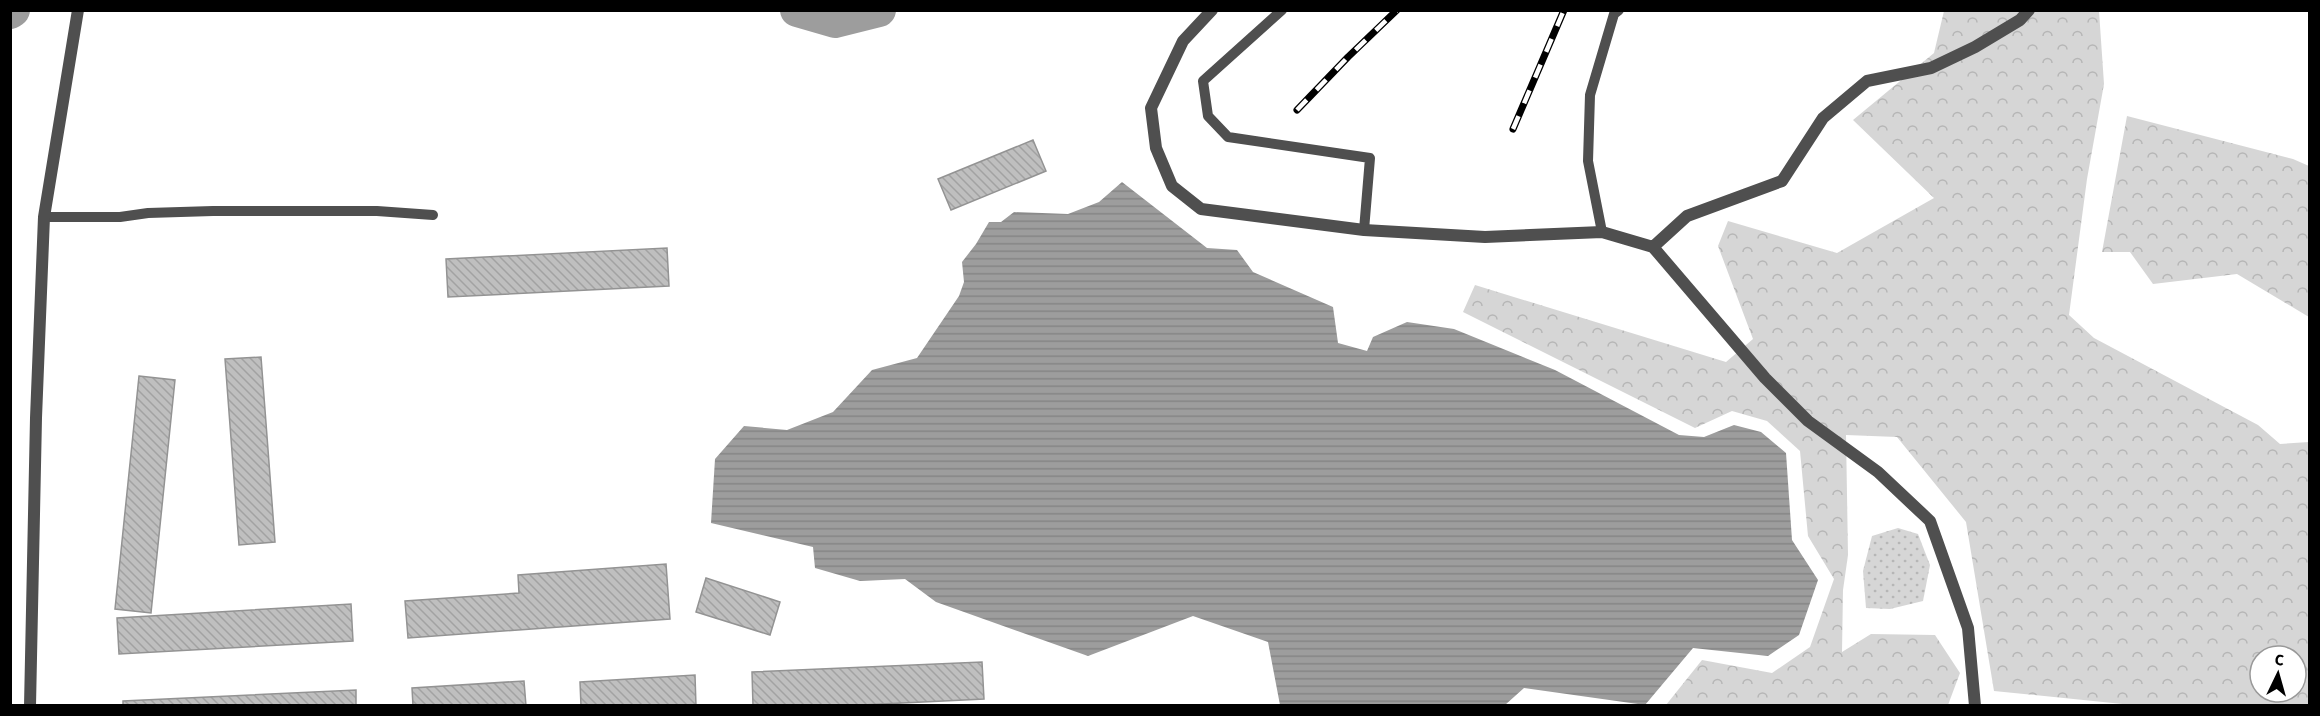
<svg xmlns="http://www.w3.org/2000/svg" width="2320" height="716" viewBox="0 0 2320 716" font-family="'Source Sans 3',sans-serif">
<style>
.grass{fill:url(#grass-dots)}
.forest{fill:url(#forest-crowns);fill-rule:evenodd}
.water{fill:url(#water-rules)}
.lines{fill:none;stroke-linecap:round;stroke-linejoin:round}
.river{stroke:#9d9d9d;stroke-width:34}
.building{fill:url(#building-back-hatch);stroke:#939393;stroke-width:1.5}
.service{stroke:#4f4f4f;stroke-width:10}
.minor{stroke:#4f4f4f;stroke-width:12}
.tertiary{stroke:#4f4f4f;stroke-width:12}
.rail-casing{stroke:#000;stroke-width:7}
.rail{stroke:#fff;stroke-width:4.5;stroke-dasharray:14;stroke-linecap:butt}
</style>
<defs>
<pattern id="grass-dots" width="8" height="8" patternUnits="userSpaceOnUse" patternTransform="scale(1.5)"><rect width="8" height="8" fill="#d6d6d6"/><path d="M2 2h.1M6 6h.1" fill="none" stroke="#b6b6b6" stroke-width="1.8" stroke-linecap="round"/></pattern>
<pattern id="forest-crowns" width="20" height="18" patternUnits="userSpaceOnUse" patternTransform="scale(1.5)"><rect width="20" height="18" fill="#d6d6d6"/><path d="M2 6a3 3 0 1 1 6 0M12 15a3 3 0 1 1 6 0" fill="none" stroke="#b6b6b6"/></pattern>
<pattern id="water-rules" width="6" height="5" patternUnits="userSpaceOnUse" patternTransform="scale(1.5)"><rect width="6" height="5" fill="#9d9d9d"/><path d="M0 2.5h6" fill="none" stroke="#858585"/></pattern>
<pattern id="building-back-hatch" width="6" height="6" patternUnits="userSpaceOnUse" patternTransform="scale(1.5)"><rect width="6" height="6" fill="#bfbfbf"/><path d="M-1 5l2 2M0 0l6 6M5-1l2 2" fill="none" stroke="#a2a2a2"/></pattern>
</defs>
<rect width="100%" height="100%" fill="#fff"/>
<path class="grass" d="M 1898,528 L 1918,534 L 1930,565 L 1923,601 L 1890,609 L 1866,608 L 1863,571 L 1872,536 Z"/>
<path class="forest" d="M 1944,11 L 2099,11 L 2104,84 L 2087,179 L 2069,315 L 2094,338 L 2258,425 L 2280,444 L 2309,442 L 2309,705 L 2142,706 L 1994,691 L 1966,522 L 1897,437 L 1846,435 L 1848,555 L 1843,590 L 1842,652 L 1871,634 L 1935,635 L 1960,673 L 1948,705 L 1666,705 L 1702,660 L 1772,673 L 1810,647 L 1834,579 L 1808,536 L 1800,451 L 1767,421 L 1732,411 L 1695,428 L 1463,312 L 1475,285 L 1726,362 L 1753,339 L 1718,246 L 1728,221 L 1837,253 L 1934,198 L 1853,120 L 1934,53 ZM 2260,656 L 2296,656 L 2296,692 L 2260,692 Z
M 2127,116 L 2293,159 L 2309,166 L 2309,317 L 2237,274 L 2153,284 L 2130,252 L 2102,252 Z"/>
<path class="water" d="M 1122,182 L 1207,248 L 1237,250 L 1253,272 L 1333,307 L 1338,343 L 1367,351 L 1373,337 L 1407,322 L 1454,329 L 1555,370 L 1679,435 L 1704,437 L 1734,425 L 1761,432 L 1786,453 L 1792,540 L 1818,580 L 1799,635 L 1768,656 L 1693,648 L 1645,705 L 1524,688 L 1505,705 L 1280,705 L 1268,642 L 1193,616 L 1088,656 L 936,602 L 905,579 L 860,581 L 815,568 L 813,547 L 711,523 L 715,459 L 744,426 L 787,430 L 833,412 L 872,370 L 917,358 L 959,296 L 964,282 L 962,262 L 976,244 L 989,222 L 1001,222 L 1014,212 L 1068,214 L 1099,202 Z"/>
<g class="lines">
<path class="river" d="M 797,10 L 835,21 L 879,10
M 10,12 L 13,10"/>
</g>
<path class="building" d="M 1033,140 L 1046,171 L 951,210 L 938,179 Z
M 667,248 L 669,286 L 448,297 L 446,259 Z
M 261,357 L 275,542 L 239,545 L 225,359 Z
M 139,376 L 175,380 L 151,613 L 115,609 Z
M 666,564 L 670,619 L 408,638 L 405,601 L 519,593 L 518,575 Z
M 706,578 L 780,602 L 770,635 L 696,612 Z
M 351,604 L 353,641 L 119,654 L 117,618 Z
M 982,662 L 984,699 L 841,706 L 753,706 L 752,672 Z
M 695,675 L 696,706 L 581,706 L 580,682 Z
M 524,681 L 526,706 L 413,706 L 412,688 Z
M 356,690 L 356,706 L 123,706 L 123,701 Z"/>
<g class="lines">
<path class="service" d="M 1282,10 L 1203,81 L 1208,116 L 1228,137 L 1370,158 L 1364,230
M 44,217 L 120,217 L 148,213 L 213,211 L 377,211 L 433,215
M 1602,232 L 1588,161 L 1590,95 L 1614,14 L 1619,10"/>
<path class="minor" d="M 1212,10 L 1183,41 L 1151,108 L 1156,148 L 1172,186 L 1201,209 L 1364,230 L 1485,237 L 1602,232 L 1653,247 L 1765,378 L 1808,421 L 1878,472 L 1930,521 L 1968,628 L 1975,706
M 1653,247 L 1687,216 L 1782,181 L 1823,118 L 1867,81 L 1931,68 L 1975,47 L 2020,20 L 2029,10"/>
<path class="tertiary" d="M 30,706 L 36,418 L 44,217 L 78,10"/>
<g class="rail-casing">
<path id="rail" d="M 1297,110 L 1348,57 L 1397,10
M 1513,129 L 1564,10"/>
</g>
<use href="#rail" class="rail"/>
</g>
<rect width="2320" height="716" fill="none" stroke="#000000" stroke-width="24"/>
<g transform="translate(2278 674) rotate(5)"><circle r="28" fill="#ffffff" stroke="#999999" stroke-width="1.5"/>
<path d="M0-4.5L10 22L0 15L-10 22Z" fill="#000000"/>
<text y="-9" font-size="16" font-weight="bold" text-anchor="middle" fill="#000000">С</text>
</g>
</svg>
